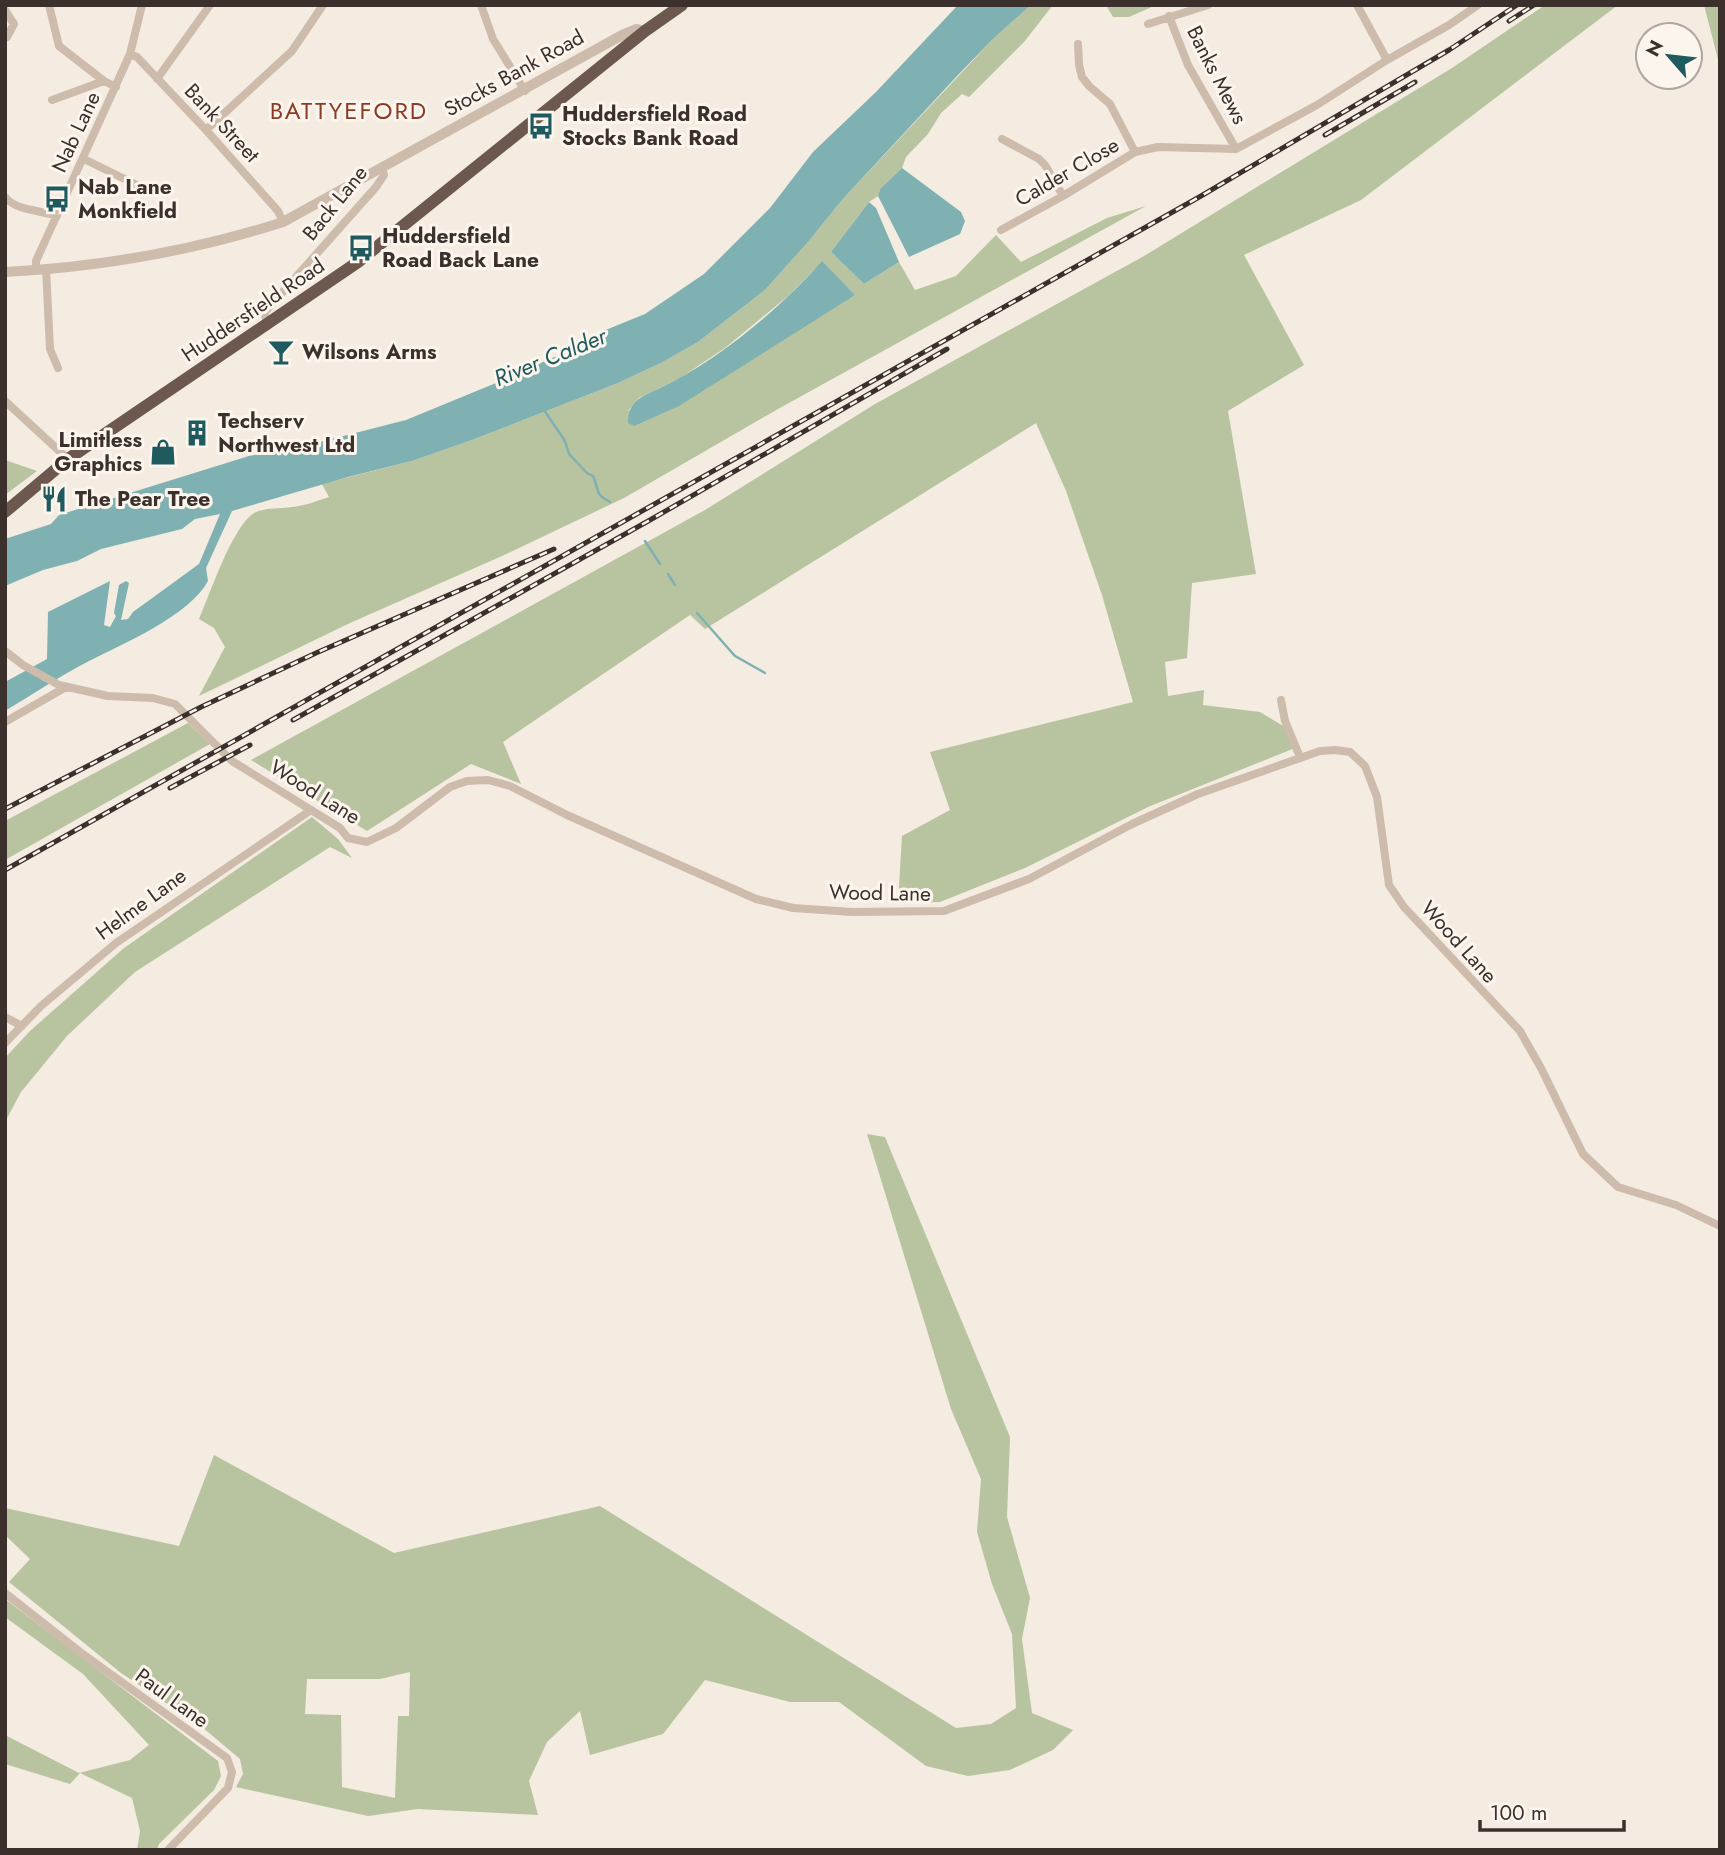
<svg xmlns="http://www.w3.org/2000/svg" width="1725" height="1855" viewBox="0 0 1725 1855" font-family="Jost,sans-serif">
<style>
.green{fill:#b8c4a0;fill-rule:evenodd}
.water{fill:#7fb0b2}
.lines{fill:none;stroke-linecap:round;stroke-linejoin:round}
.stream{stroke:#7fb0b2;stroke-width:2.5}
.minor{stroke:#cdbbac;stroke-width:8}
.tertiary{stroke:#cdbbac;stroke-width:10}
.trunk{stroke:#6c584f;stroke-width:12}
.rail-casing{stroke:#3b302b;stroke-width:5}
.rail{stroke:#fbf5ee;stroke-width:2.5;stroke-dasharray:8;stroke-linecap:butt}
.labels{text-anchor:middle;dominant-baseline:central;stroke-width:6;stroke-linejoin:round;paint-order:stroke}
.street-label{font-size:21px;fill:#3b302b;stroke:#fbf5ee}
.poi-label{font-size:21px;font-weight:bold;fill:#3b302b;stroke:#fbf5ee;text-anchor:start}
.water-label{font-size:23px;font-style:italic;fill:#1f5a5e;stroke:#fbf5ee}
.quarter-label{font-size:24px;letter-spacing:2px;fill:#8c3b22;stroke:#fbf5ee}
</style>
<rect width="100%" height="100%" fill="#f4ebe1"/>
<path class="green" d="M 1031,5 L 1053,5 L 1024,42 L 969,97 L 962,94 L 941,113 L 928,134 L 906,157 L 902,168 L 880,189 L 878,196 L 869,202 L 831,252 L 864,284 L 899,262 L 915,290 L 956,276 L 996,235 L 1021,262 L 1107,218 L 1146,206 L 778,409 L 624,498 L 502,556 L 350,623 L 199,696 L 225,647 L 214,628 L 199,619 C 210,594 232,527 254,513 C 266,507 280,509 292,507 C 304,506 317,501 329,497 L 322,484 L 412,461 L 472,440 L 618,383 L 661,363 L 698,342 L 765,290 L 808,242 L 842,200 L 994,38 ZM 822,262 L 855,295 L 628,411 L 639,398 L 680,378 L 725,348 L 788,296 Z
M 1106,5 L 1156,5 L 1129,17 L 1113,17 Z
M 1545,5 L 1618,5 L 1361,200 L 1244,255 L 1304,365 L 1228,411 L 1256,574 L 1192,583 L 1187,658 L 1165,662 L 1168,696 L 1204,690 L 1203,705 L 1260,712 L 1283,726 L 1295,748 L 1148,807 L 1025,868 L 940,902 L 898,903 L 902,836 L 950,810 L 930,752 L 1133,702 L 1102,595 L 1066,491 L 1036,423 L 705,629 L 690,615 L 503,742 L 521,784 L 471,764 L 367,831 L 251,760 L 705,510 L 875,404 L 1144,256 L 1452,68 Z
M 1704,5 L 1720,5 L 1720,67 Z
M 5,460 L 37,471 L 5,495 Z
M 188,723 L 210,744 L 5,860 L 5,821 Z
M 312,817 L 338,839 L 352,858 L 330,847 L 135,972 L 67,1036 L 21,1092 L 5,1122 L 5,1058 L 30,1031 L 124,948 Z
M 867,1134 L 885,1137 L 1010,1437 L 1007,1517 L 1030,1598 L 1022,1639 L 1032,1713 L 1073,1730 L 1053,1750 L 1010,1770 L 968,1776 L 926,1766 L 839,1702 L 790,1702 L 705,1680 L 663,1734 L 590,1755 L 580,1711 L 547,1742 L 529,1781 L 538,1815 L 418,1809 L 368,1816 L 236,1787 L 243,1774 L 240,1759 L 202,1727 L 121,1673 L 9,1582 L 30,1559 L 5,1535 L 5,1508 L 179,1546 L 214,1455 L 394,1553 L 600,1506 L 956,1728 L 991,1724 L 1016,1708 L 1012,1634 L 992,1584 L 977,1532 L 981,1479 L 951,1409 ZM 410,1672 L 409,1716 L 398,1716 L 395,1798 L 342,1787 L 341,1715 L 305,1714 L 307,1679 L 380,1679 Z
M 5,1599 L 218,1761 L 221,1776 L 214,1790 L 159,1844 L 157,1850 L 137,1850 L 140,1831 L 132,1798 L 80,1773 L 70,1784 L 5,1764 L 5,1735 L 79,1773 L 130,1760 L 149,1745 L 83,1674 L 5,1617 Z"/>
<path class="water" d="M 958,5 L 1031,5 L 994,38 L 957,76 L 842,200 L 808,242 L 765,290 L 698,342 L 661,363 L 618,383 L 472,440 L 412,461 L 348,477 L 232,511 L 206,568 L 208,581 C 190,615 123,644 89,661 C 60,676 33,694 5,711 L 5,682 L 47,659 L 48,612 L 110,581 L 104,625 L 110,627 L 116,616 L 114,613 L 119,585 L 126,581 L 129,583 L 121,620 L 128,619 L 133,612 L 199,564 L 220,514 L 195,519 L 182,529 L 101,549 L 77,561 L 43,570 L 5,586 L 5,539 L 51,524 L 59,515 L 249,456 L 308,445 L 406,420 L 523,372 L 524,370 L 562,354 L 586,338 L 645,314 L 704,274 L 770,208 L 813,152 L 876,92 Z
M 902,168 L 961,212 L 965,221 L 960,234 L 909,257 L 878,196 L 880,189 Z
M 869,202 L 876,208 L 899,262 L 864,284 L 831,252 Z
M 822,261 L 855,295 L 679,406 L 634,426 L 628,423 C 628,400 643,396 662,387 C 717,361 781,308 822,261 Z"/>
<g class="lines">
<path class="stream" d="M 544,410 L 565,441 L 569,454 L 587,473 L 593,476 C 600,490 593,493 610,502
M 645,541 L 660,564
M 668,574 L 675,585
M 697,613 L 735,656 L 765,673"/>
<path class="minor" d="M 49,5 L 59,46 L 104,81 L 116,87
M 481,5 L 493,39 L 525,91
M 1357,5 L 1387,60
M 5,10 L 14,24 L 7,37
M 1169,16 L 1188,65 L 1236,149
M 1148,24 L 1208,5
M 1078,44 L 1079,65 L 1082,77 L 1089,86 L 1110,104 L 1135,152
M 130,54 L 137,57 L 206,130 L 278,211 L 283,222
M 157,79 L 210,5
M 52,100 L 104,81
M 206,130 L 292,51 L 323,5
M 1002,139 L 1039,159 L 1045,165 L 1063,196
M 84,159 L 143,188
M 6,198 C 17,211 41,210 57,216
M 1001,230 L 1063,196 L 1135,152 L 1158,147 L 1236,149 L 1317,105 L 1387,60 L 1449,25 L 1478,5
M 46,269 L 50,349 L 58,368
M 36,270 L 36,261 L 130,54 L 142,5
M 268,324 L 264,313 L 376,187 L 384,175 L 382,169
M 5,401 L 68,459
M 5,651 L 23,665 L 59,685 L 108,696 L 153,698 L 175,704 L 232,761 L 340,828 L 348,838 L 367,842 L 396,828 L 450,787 L 467,781 L 488,780 L 510,786 L 567,815 L 756,899 L 793,908 L 852,912 L 944,911 L 1029,879 L 1132,824 L 1198,794 L 1320,751 L 1335,750 L 1350,752 L 1365,766 L 1377,797 L 1389,885 L 1404,907 L 1520,1031 L 1541,1068 L 1583,1154 L 1618,1187 L 1676,1205 L 1720,1226
M 1281,700 L 1285,721 L 1300,757
M 5,722 L 66,687
M 5,1017 L 22,1026
M 5,1043 L 41,1006 L 116,943 L 311,810
M 5,1593 L 80,1652 L 227,1758 L 232,1772 L 228,1788 L 168,1850"/>
<path class="tertiary" d="M 5,272 C 100,267 193,251 283,222 L 624,34 L 636,29 L 645,31"/>
<path class="trunk" d="M 5,512 L 68,459 L 358,262 L 645,31 L 682,5"/>
<g class="rail-casing">
<path id="rail" d="M 1509,21 L 1534,5
M 1325,135 L 1415,82
M 293,720 L 650,520 L 947,349
M 170,788 L 250,745
M 5,809 L 201,707 L 316,653 L 554,549
M 5,870 L 1201,196 L 1449,50 L 1517,5"/>
</g>
<use href="#rail" class="rail"/>
</g>
<defs>
<g id="bus-bare" transform="scale(2.1)"><path d="M-5-6H5V4H4V6H2V4H-2V6H-4V4H-5ZM-3.5-4V0h7V-4ZM-3.5 1.2v1.5H-2V1.2ZM2 1.2v1.5H3.5V1.2Z" fill="#1f5a5e" stroke="#fbf5ee" stroke-width="2.5" paint-order="stroke"/></g>
<g id="bar-bare" transform="scale(2.1)"><path d="M-6-5H6L.8 .8V4.5H3.5V6h-7V4.5H-.8V.8Z" fill="#1f5a5e" stroke="#fbf5ee" stroke-width="2.5" paint-order="stroke"/></g>
<g id="building-bare" transform="scale(2.1)"><path d="M-4-6H4V6H1V3H-1V6H-4ZM-2.5-4.3h1.7v1.8h-1.7ZM.8-4.3h1.7v1.8H.8ZM-2.5-1h1.7V.8h-1.7ZM.8-1h1.7V.8H.8Z" fill="#1f5a5e" stroke="#fbf5ee" stroke-width="2.5" paint-order="stroke"/></g>
<g id="shop-bare" transform="scale(2.1)"><path d="M-5-2.5h2.3a2.7 3.5 0 0 1 5.4 0H5L5.5 6h-11ZM-1.5-2.5h3a1.5 2.3 0 0 0-3 0Z" fill="#1f5a5e" stroke="#fbf5ee" stroke-width="2.5" paint-order="stroke"/></g>
<g id="restaurant-bare" transform="scale(2.1)"><path d="M-5-6h1v4h1v-4h1v4h1v-4h1v5L-1.5 .5V6h-2V.5L-5-1ZM5-6V6H3V1.5H1.5Q1.5-4 5-6Z" fill="#1f5a5e" stroke="#fbf5ee" stroke-width="2.5" paint-order="stroke"/></g>
</defs>
<g fill-rule="evenodd">
<use href="#bus-bare" x="541" y="126"/>
<use href="#bus-bare" x="57" y="199"/>
<use href="#bus-bare" x="361" y="248"/>
<use href="#bar-bare" x="281" y="352"/>
<use href="#building-bare" x="197" y="433"/>
<use href="#shop-bare" x="163" y="452"/>
<use href="#restaurant-bare" x="54" y="499"/>
</g>
<g class="labels">
<g class="street-label">
<text transform="translate(514 73) rotate(-29)">Stocks Bank Road</text>
<text transform="translate(1217 75) rotate(63)">Banks Mews</text>
<text transform="translate(222 123) rotate(47)">Bank Street</text>
<text transform="translate(76 132) rotate(-65)">Nab Lane</text>
<text transform="translate(1067 172) rotate(-30)">Calder Close</text>
<text transform="translate(335 203) rotate(-51)">Back Lane</text>
<text transform="translate(253 310) rotate(-34)">Huddersfield Road</text>
<text transform="translate(315 792) rotate(32)">Wood Lane</text>
<text transform="translate(880 893) rotate(1)">Wood Lane</text>
<text transform="translate(141 904) rotate(-36)">Helme Lane</text>
<text transform="translate(1459 942) rotate(48)">Wood Lane</text>
<text transform="translate(172 1698) rotate(36)">Paul Lane</text>
</g>
<g class="poi-label">
<text x="562" y="114">Huddersfield Road<tspan x="562" dy="24">Stocks Bank Road</tspan></text>
<text x="78" y="187">Nab Lane<tspan x="78" dy="24">Monkfield</tspan></text>
<text x="382" y="236">Huddersfield<tspan x="382" dy="24">Road Back Lane</tspan></text>
<text x="302" y="352">Wilsons Arms</text>
<text x="218" y="421">Techserv<tspan x="218" dy="24">Northwest Ltd</tspan></text>
<text x="142" y="440" text-anchor="end">Limitless<tspan x="142" dy="24">Graphics</tspan></text>
<text x="75" y="499">The Pear Tree</text>
</g>
<g class="water-label">
<text transform="translate(550 357) rotate(-22)">River Calder</text>
</g>
<g class="quarter-label">
<text x="349" y="110">BATTYEFORD</text>
</g>
</g>
<rect width="1725" height="1855" fill="none" stroke="#3b302b" stroke-width="14"/>
<g transform="translate(1669 56) rotate(298)"><circle r="33" fill="#fbf5ee" stroke="#aea6a0" stroke-width="2"/>
<path d="M0-5L12 26L0 18L-12 26Z" fill="#1f5a5e"/>
<text y="-10" font-size="19" font-weight="bold" text-anchor="middle" fill="#3b302b">N</text>
</g>
<path d="M1480 1820v10h144v-10" fill="none" stroke="#3b302b" stroke-width="3.5"/>
<text x="1490" y="1820" font-size="21" fill="#3b302b" stroke="#fbf5ee" stroke-width="5" paint-order="stroke">100 m</text>
</svg>
